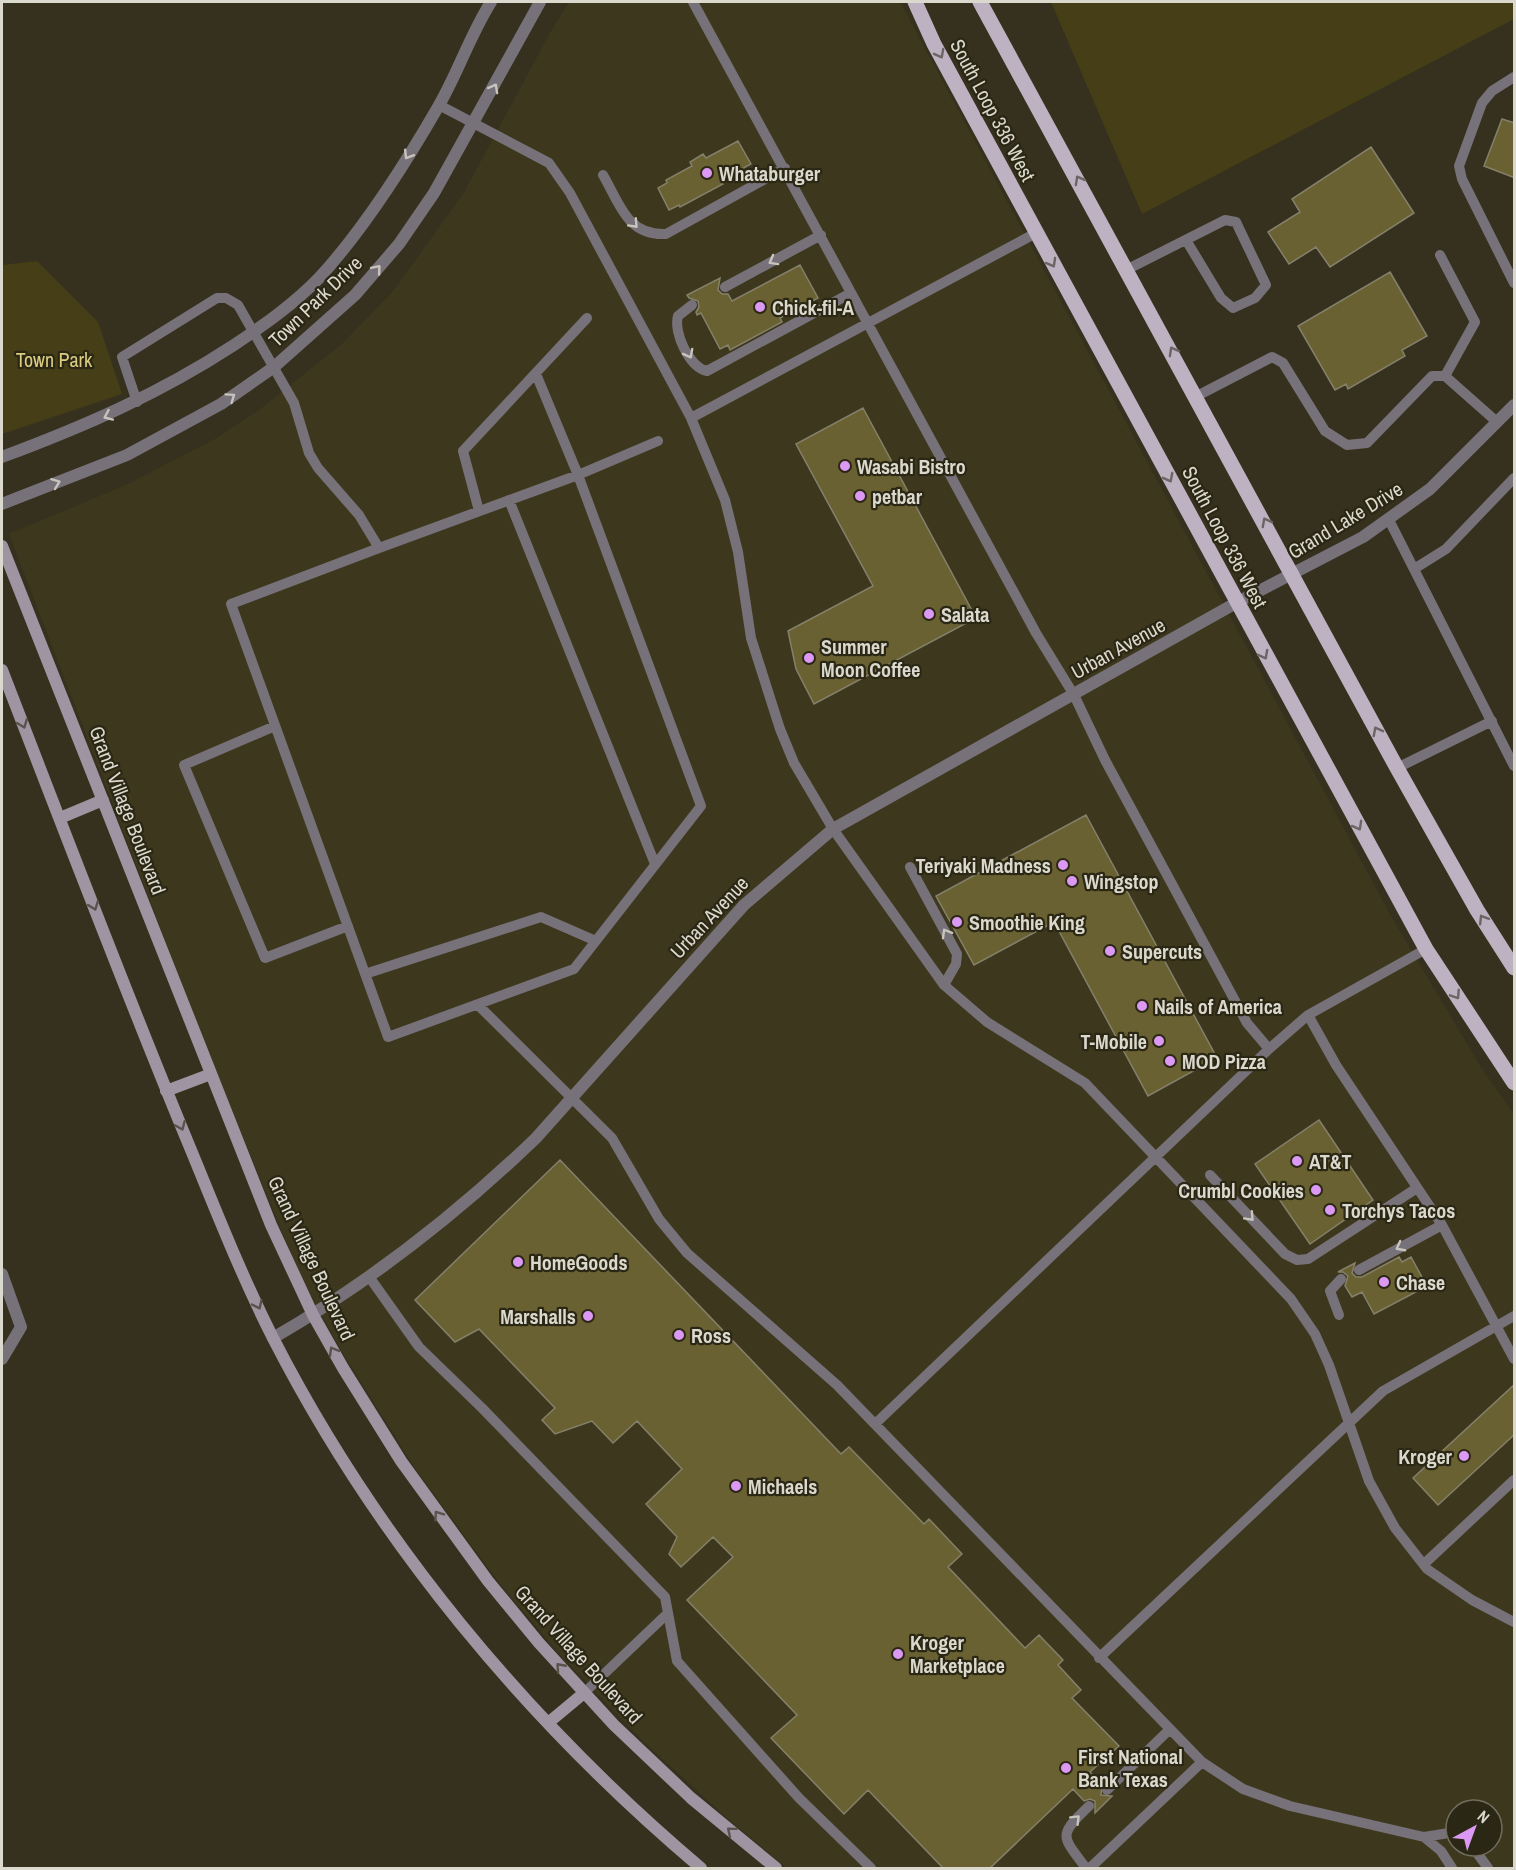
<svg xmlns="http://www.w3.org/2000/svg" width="1516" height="1870" viewBox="0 0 1516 1870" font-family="'Archivo Narrow',sans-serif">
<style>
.built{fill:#3d381d;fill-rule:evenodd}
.green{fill:#453e17}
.building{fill:#6a6132;stroke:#85806b;stroke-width:1.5}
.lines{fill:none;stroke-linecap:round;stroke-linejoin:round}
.lane{stroke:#77717a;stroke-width:10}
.street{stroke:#77717a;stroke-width:12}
.secondary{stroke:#9f95a2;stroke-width:12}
.primary{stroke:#bdb1c2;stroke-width:15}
.oneway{stroke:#6d6563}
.oneway2{stroke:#c7c4bc}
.oneway3{stroke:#59534d}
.poi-dot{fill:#dc99f4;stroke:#2b2715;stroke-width:2}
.labels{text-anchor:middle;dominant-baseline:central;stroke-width:4.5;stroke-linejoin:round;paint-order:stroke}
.street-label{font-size:20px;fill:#dbd9cd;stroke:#2b2715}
.poi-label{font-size:20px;font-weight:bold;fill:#dbd9cd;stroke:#2b2715;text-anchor:start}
.park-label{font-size:20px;fill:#dbcc80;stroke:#2b2715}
</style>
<rect width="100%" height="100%" fill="#35311e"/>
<path class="built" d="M 569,2 L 900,2 L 1392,918 L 1482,1069 L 1514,1114 L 1514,1868 L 787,1868 L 727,1818 L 641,1739 L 561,1656 L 501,1585 L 417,1471 L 342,1352 L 300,1275 L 212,1062 L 9,534 L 126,485 L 215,439 L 259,410 L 343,343 L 395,289 L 463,194 L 550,33 ZM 1456,1810 L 1492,1810 L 1492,1846 L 1456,1846 Z"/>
<path class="green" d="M 1051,2 L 1514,2 L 1514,19 L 1142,214 Z
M 37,261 L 98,322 L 122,394 L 2,434 L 2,265 Z"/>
<path class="building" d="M 1502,119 L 1515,123 L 1515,178 L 1484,166 Z
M 738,141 L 751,164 L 721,180 L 723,184 L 680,207 L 679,205 L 669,210 L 658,188 L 667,183 L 666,180 L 692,166 L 690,162 L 703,154 L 706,158 Z
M 1371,147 L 1414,213 L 1330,267 L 1316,247 L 1289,264 L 1268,232 L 1300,212 L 1292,199 Z
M 800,265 L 818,298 L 780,318 L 782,322 L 730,350 L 728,345 L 720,349 L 701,313 L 697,315 L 696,312 L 699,307 L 698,301 L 689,298 L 687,295 L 720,278 L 718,290 L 722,294 L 728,294 L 732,301 Z
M 1390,272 L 1427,336 L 1402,350 L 1405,356 L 1348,389 L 1346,384 L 1335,390 L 1298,326 Z
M 863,408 L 976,618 L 814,704 L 796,669 L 788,631 L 873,586 L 796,444 Z
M 1086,815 L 1217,1058 L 1148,1096 L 1054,922 L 974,965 L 936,896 Z
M 1319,1120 L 1373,1200 L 1310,1244 L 1255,1164 Z
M 560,1160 L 841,1454 L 849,1447 L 924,1524 L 929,1519 L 962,1554 L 948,1567 L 1025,1648 L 1039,1635 L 1063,1660 L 1058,1665 L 1081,1690 L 1072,1698 L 1119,1746 L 1090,1772 L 1102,1785 L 1101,1795 L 1112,1796 L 1095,1813 L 1095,1801 L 1090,1799 L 1084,1801 L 1073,1789 L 989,1869 L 944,1869 L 868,1790 L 844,1814 L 771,1738 L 797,1715 L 687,1600 L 733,1557 L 713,1537 L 681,1567 L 669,1554 L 677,1537 L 646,1504 L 682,1469 L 637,1421 L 613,1443 L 592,1421 L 555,1434 L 542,1420 L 555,1408 L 479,1329 L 455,1342 L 415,1300 Z
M 1399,1257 L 1402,1262 L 1411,1257 L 1423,1279 L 1412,1285 L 1416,1292 L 1374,1314 L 1362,1292 L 1352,1297 L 1345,1286 L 1348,1276 L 1343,1272 L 1338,1272 L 1355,1263 L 1352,1273 L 1356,1277 L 1362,1277 Z
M 1515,1384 L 1515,1434 L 1438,1505 L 1413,1478 Z"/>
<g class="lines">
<path class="lane" d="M 693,2 L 1036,633 L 1074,695 L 1105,760 L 1247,1023 L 1269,1049
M 1514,77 L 1492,91 L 1482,103 L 1459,166 L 1462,179 L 1514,283
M 439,105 L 549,163 L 570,193 L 691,418 L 1036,233
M 603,175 C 620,204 627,236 666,234 L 785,168
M 1440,255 L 1475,322 L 1445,376
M 1128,269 L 1225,220 L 1236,222 L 1266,285 L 1255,298 L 1233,308 L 1221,298 L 1186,240
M 725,287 L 821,235
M 692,305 L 678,316 C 673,333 690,368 707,371 L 851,293
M 536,374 L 578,475 L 658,441
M 1197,396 L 1272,357 L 1283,363 L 1325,431 L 1347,445 L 1367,443 L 1432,376 L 1445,376 L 1497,422
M 137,402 L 122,357 L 217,298 L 226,298 L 238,305 L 294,403 L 309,453 L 318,468 L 359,515 L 379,548 L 231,604 L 388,1037 L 574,969 L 701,806 L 578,475 L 379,548
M 691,418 L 725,500 L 738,552 L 751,638 L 780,729 L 794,763 L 833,829 L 944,985 L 987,1022 L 1085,1083 L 1291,1299 L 1315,1334 L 1329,1365 L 1369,1481 L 1395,1528 L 1427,1569 L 1472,1600 L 1514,1622
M 509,500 L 655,864
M 479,511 L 463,451 L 587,318
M 1389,520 L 1514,766
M 1414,569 L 1446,549 L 1514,478
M 275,726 L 184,765 L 265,958 L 348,926
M 1397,768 L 1492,721
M 910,867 L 957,954 L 956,964 L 944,985
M 365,974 L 541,917 L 596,941
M 478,1005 L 612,1138 L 659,1219 L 687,1253 L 837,1385 L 1202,1762 L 1090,1868
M 1308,1015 L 1336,1065 L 1442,1225 L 1514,1359
M 1210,1175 L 1285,1254 L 1297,1260 L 1308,1259 L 1417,1188
M 1359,1270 L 1442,1225
M 370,1278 L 419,1347 L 482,1408 L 665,1597 L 677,1661 L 799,1798 L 871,1868
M 1339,1315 L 1330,1291 L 1341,1279
M 875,1424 L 1269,1049 L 1308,1015 L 1426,949
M 1424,1564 L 1514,1480
M 1099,1658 L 1383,1391 L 1514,1316
M 584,1693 L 668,1613
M 1202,1762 L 1243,1789 L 1290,1806 L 1424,1837 L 1449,1833 L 1456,1835
M 1107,1790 L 1169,1730
M 1424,1837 L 1441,1851 L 1452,1868
M 1472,1846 L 1488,1868
M 1086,1868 C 1061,1835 1058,1836 1089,1806"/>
<path class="street" d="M 2,457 C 85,426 159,394 234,345 C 264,325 294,304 319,278 C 365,228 404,166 438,107 C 458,73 470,35 491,2
M 2,504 L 127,455 L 221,404 L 274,367 L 355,295 L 399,244 L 434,193 L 540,2
M 2,1274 L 21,1327 L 2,1359
M 273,1338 C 370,1282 456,1215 536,1138 L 744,905 L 833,829 L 1236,603 L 1363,537 L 1430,489 L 1514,405"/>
<path class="secondary" d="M 2,546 L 271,1225 L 313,1315 L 343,1368 L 401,1461 L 488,1581 L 539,1643 L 614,1725 L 691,1798 L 776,1868
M 2,670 C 64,830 125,991 191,1150 C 217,1213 242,1277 273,1338 C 377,1541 527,1721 701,1868
M 60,818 L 103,800
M 166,1091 L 211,1074
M 548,1723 L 584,1693"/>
<path class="primary" d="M 915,2 L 934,44 L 1426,949 L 1514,1083
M 980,2 L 1397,768 L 1477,910 L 1514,968"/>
</g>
<defs><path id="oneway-chevron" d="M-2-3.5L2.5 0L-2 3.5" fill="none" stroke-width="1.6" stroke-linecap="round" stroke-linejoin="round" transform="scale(1.5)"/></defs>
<g class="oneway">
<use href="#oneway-chevron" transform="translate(940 54) rotate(62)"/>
<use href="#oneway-chevron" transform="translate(1079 180) rotate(-119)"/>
<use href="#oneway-chevron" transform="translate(1052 263) rotate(61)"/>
<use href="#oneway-chevron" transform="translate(1173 351) rotate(-119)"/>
<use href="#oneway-chevron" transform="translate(1169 478) rotate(62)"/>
<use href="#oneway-chevron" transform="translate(1266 522) rotate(-118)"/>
<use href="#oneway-chevron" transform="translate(1264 655) rotate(62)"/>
<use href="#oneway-chevron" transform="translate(1377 731) rotate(-118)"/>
<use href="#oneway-chevron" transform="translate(1358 826) rotate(61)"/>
<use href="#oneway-chevron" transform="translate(1483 919) rotate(-122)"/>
<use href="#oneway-chevron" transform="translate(1456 995) rotate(57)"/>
</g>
<g class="oneway2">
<use href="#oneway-chevron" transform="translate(494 88) rotate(-61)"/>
<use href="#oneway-chevron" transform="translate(408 155) rotate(122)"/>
<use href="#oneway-chevron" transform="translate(634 224) rotate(47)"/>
<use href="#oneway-chevron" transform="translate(773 261) rotate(151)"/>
<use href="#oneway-chevron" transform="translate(377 269) rotate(-50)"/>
<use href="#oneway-chevron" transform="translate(689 354) rotate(62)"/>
<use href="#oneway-chevron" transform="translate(231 397) rotate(-35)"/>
<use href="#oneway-chevron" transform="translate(108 416) rotate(156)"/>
<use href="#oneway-chevron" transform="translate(56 483) rotate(-21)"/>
<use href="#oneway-chevron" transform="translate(946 933) rotate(-120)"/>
<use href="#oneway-chevron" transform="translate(1250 1217) rotate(47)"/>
<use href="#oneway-chevron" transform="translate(1400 1247) rotate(152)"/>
<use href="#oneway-chevron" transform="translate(1076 1819) rotate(-45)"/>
</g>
<g class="oneway3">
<use href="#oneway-chevron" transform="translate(23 724) rotate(69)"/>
<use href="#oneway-chevron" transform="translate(94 906) rotate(69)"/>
<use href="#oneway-chevron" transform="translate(181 1126) rotate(67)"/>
<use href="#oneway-chevron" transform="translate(258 1305) rotate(65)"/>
<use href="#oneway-chevron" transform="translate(333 1351) rotate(-120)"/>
<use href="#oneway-chevron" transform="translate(438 1515) rotate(-125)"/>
<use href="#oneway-chevron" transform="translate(560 1667) rotate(-132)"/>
<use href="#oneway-chevron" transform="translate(731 1831) rotate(-140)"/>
</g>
<g class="poi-dot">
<circle cx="707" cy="173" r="6"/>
<circle cx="760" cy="307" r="6"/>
<circle cx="845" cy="466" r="6"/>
<circle cx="860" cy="496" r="6"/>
<circle cx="929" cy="614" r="6"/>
<circle cx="809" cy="658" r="6"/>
<circle cx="1063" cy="865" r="6"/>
<circle cx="1072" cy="881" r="6"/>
<circle cx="957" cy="922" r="6"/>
<circle cx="1110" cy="951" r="6"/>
<circle cx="1142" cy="1006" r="6"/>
<circle cx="1159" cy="1041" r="6"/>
<circle cx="1170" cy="1061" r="6"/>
<circle cx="1297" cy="1161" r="6"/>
<circle cx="1316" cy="1190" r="6"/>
<circle cx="1330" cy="1210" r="6"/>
<circle cx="518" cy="1262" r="6"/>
<circle cx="1384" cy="1282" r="6"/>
<circle cx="588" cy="1316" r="6"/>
<circle cx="679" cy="1335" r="6"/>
<circle cx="1464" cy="1456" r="6"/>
<circle cx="736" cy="1486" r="6"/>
<circle cx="898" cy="1654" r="6"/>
<circle cx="1066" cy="1768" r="6"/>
</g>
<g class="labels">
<g class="street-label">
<text transform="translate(993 110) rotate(62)">South Loop 336 West</text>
<text transform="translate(315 301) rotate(-44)">Town Park Drive</text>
<text transform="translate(1345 520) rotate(-31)">Grand Lake Drive</text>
<text transform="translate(1225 537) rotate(62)">South Loop 336 West</text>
<text transform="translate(1118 648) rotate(-29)">Urban Avenue</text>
<text transform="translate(128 810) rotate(69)">Grand Village Boulevard</text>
<text transform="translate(709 917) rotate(-47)">Urban Avenue</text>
<text transform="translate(312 1258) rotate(65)">Grand Village Boulevard</text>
<text transform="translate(579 1654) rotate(48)">Grand Village Boulevard</text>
</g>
<g class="poi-label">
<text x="719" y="173">Whataburger</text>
<text x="772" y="307">Chick-fil-A</text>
<text x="857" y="466">Wasabi Bistro</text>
<text x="872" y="496">petbar</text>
<text x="941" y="614">Salata</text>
<text x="821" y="646">Summer<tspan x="821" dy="23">Moon Coffee</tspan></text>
<text x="1051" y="865" text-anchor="end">Teriyaki Madness</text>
<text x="1084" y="881">Wingstop</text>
<text x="969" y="922">Smoothie King</text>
<text x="1122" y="951">Supercuts</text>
<text x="1154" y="1006">Nails of America</text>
<text x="1147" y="1041" text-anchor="end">T-Mobile</text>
<text x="1182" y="1061">MOD Pizza</text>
<text x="1309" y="1161">AT&amp;T</text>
<text x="1304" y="1190" text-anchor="end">Crumbl Cookies</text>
<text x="1342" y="1210">Torchys Tacos</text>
<text x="530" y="1262">HomeGoods</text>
<text x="1396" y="1282">Chase</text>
<text x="576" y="1316" text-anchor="end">Marshalls</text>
<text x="691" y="1335">Ross</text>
<text x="1452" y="1456" text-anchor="end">Kroger</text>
<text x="748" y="1486">Michaels</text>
<text x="910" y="1642">Kroger<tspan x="910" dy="23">Marketplace</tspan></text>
<text x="1078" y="1756">First National<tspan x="1078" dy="23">Bank Texas</tspan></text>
</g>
<g class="park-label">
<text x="54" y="359">Town Park</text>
</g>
</g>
<rect width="1516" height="1870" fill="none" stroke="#dbd9cd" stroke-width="6"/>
<g transform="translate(1474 1828) rotate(41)"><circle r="28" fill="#2b2715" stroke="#716e5f" stroke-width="1.5"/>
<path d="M0-4.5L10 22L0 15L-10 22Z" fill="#dc99f4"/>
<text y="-9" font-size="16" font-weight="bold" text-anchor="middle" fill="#dbd9cd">N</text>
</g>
</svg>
